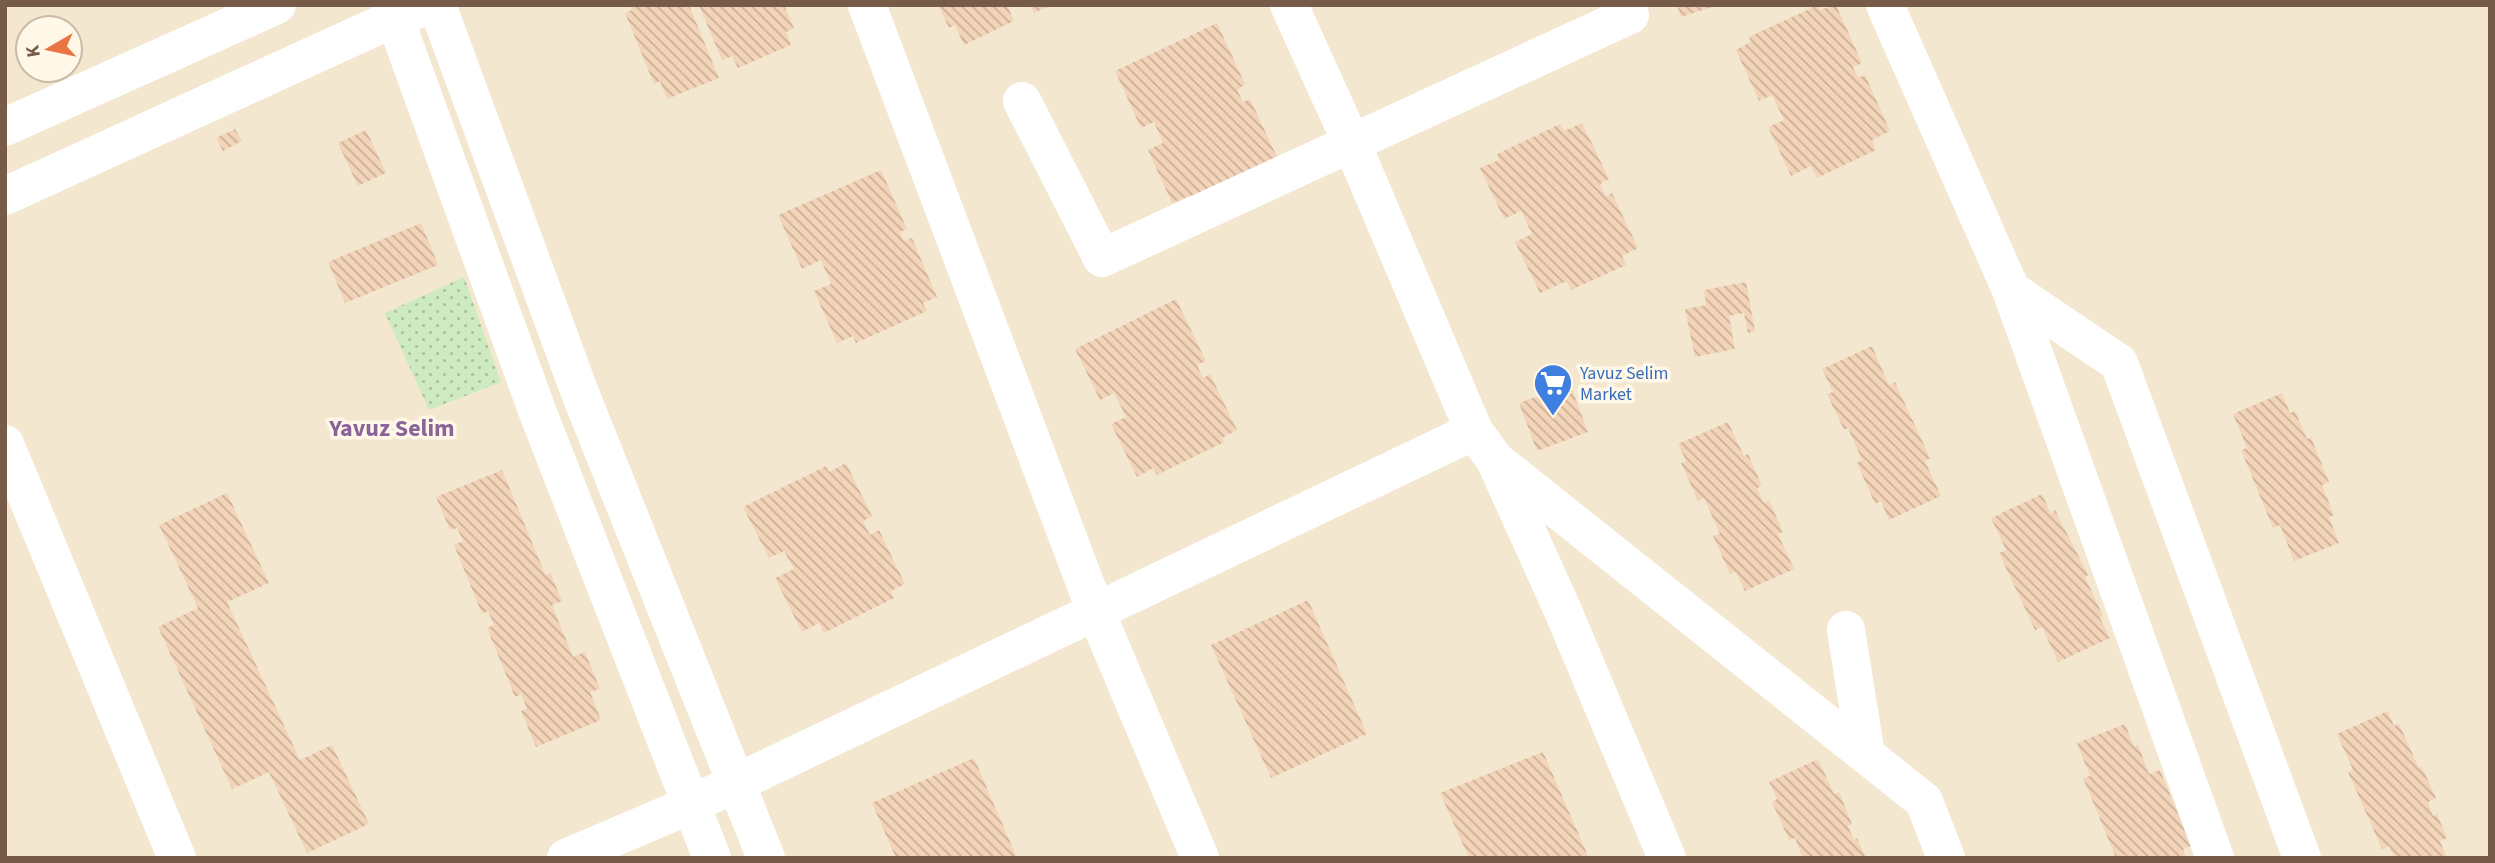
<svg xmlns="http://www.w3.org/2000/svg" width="2495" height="863" viewBox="0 0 2495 863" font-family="'Source Sans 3',sans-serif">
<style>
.residential{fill:#f4e7d0;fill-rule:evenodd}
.grass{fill:url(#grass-dots)}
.building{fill:url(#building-back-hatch)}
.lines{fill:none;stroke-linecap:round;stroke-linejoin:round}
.minor{stroke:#fff;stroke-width:38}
.tertiary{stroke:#fff;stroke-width:38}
.secondary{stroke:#fff;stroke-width:38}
.labels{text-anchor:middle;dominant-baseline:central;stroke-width:7;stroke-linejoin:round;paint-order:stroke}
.shop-label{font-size:18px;fill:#366cbe;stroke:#fff8e8;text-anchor:start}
.district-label{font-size:24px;font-weight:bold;fill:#8a6398;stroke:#fff8e8}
</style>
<defs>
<pattern id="grass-dots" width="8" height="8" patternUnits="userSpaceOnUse" patternTransform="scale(1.75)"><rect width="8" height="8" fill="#ceeac0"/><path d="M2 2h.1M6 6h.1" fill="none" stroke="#acc19e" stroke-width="1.8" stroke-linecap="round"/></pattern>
<pattern id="building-back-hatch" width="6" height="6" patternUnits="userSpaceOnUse" patternTransform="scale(1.75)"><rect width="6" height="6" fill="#f3d4b9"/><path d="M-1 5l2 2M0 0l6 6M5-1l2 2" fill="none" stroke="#c9af98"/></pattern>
</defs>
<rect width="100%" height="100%" fill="#fdf4e2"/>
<path class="residential" d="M 5,5 L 2490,5 L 2490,858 L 5,858 ZM 28,28 L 70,28 L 70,70 L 28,70 Z"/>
<path class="grass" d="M 464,277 L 501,382 L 429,410 L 385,313 Z"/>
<path class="building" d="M 630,5 L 689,5 L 719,78 L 667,99 L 660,81 L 654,84 L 625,13 L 632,10 Z
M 699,5 L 784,5 L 794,28 L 786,32 L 791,45 L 738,68 L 732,56 L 722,60 Z
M 938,5 L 1007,5 L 1014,21 L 964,45 L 955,25 L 949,28 Z
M 1030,5 L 1052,5 L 1034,13 Z
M 1677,5 L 1714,5 L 1715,6 L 1681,17 Z
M 1818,5 L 1820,10 L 1836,5 L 1862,63 L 1853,67 L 1858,78 L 1865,75 L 1890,131 L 1872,140 L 1876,150 L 1817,178 L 1811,166 L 1791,176 L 1768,127 L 1784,120 L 1772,95 L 1759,101 L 1736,50 L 1751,42 L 1749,37 Z
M 1217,23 L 1245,84 L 1237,90 L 1243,102 L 1250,99 L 1278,159 L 1193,203 L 1189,196 L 1172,203 L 1148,150 L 1163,143 L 1154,122 L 1141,128 L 1115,71 Z
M 1582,123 L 1609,179 L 1600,184 L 1606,196 L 1612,193 L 1638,248 L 1622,256 L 1626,265 L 1571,290 L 1567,281 L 1540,293 L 1515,242 L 1532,234 L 1521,211 L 1504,219 L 1480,168 L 1499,160 L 1497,154 L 1560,124 L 1564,131 Z
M 235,129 L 242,141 L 223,151 L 216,138 Z
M 366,130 L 386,173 L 358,186 L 338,143 Z
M 881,170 L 907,229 L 900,232 L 904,241 L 912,238 L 937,297 L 923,303 L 927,311 L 856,343 L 853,336 L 837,343 L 814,291 L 831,284 L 821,260 L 802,269 L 778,215 Z
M 421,223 L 438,265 L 345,303 L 328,262 Z
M 1746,282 L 1755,331 L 1748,333 L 1744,313 L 1729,316 L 1735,349 L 1695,357 L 1685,309 L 1706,305 L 1704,290 Z
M 1176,299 L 1206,361 L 1197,365 L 1203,378 L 1210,374 L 1237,430 L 1222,438 L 1224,442 L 1157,475 L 1153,468 L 1137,477 L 1111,424 L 1126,417 L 1114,393 L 1100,400 L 1075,349 Z
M 1872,346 L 1889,385 L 1895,382 L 1930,458 L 1925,461 L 1941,496 L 1889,520 L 1881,501 L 1875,504 L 1857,463 L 1862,460 L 1848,428 L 1844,430 L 1827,394 L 1833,392 L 1822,369 Z
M 1570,384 L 1588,432 L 1537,451 L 1519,403 Z
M 2282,393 L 2290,413 L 2295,411 L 2307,439 L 2311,437 L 2329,482 L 2322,485 L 2334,515 L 2329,517 L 2339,543 L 2294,561 L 2280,525 L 2273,528 L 2241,450 L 2247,448 L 2233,414 Z
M 1728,422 L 1744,456 L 1748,454 L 1762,486 L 1757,488 L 1764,503 L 1769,500 L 1783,532 L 1778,534 L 1794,569 L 1745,591 L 1736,572 L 1730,574 L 1713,536 L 1720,534 L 1704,498 L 1698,501 L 1681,463 L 1686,461 L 1678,444 Z
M 846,463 L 872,516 L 863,521 L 870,535 L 879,530 L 905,584 L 891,591 L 894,598 L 824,633 L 819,623 L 802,632 L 775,578 L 794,569 L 784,551 L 769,558 L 743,507 L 826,466 L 829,472 Z
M 502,470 L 546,576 L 550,572 L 562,601 L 552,605 L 573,657 L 585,652 L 600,689 L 590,692 L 601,720 L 536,747 L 521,711 L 527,709 L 521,694 L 515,697 L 487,628 L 494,625 L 488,611 L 482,614 L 454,545 L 463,541 L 457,528 L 450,530 L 436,497 Z
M 227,493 L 269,583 L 227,602 L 300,760 L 332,745 L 369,824 L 307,853 L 269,772 L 232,789 L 158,627 L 198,608 L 159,525 Z
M 2042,494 L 2051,514 L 2055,510 L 2088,575 L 2085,577 L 2103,616 L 2100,618 L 2110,638 L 2058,662 L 2042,627 L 2035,630 L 1999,553 L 2006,550 L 1991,518 Z
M 1308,600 L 1367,734 L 1271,778 L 1211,645 Z
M 2388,711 L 2394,726 L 2399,724 L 2419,768 L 2422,767 L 2436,798 L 2428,802 L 2433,816 L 2437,814 L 2447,838 L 2440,841 L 2447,858 L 2394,858 L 2389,846 L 2382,849 L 2348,772 L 2353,770 L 2337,734 Z
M 2125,724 L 2134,747 L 2138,745 L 2149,774 L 2160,770 L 2191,846 L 2183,849 L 2186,858 L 2126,858 L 2125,855 L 2116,858 L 2083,778 L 2090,776 L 2077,743 Z
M 1543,752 L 1589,858 L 1469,858 L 1440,793 Z
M 974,758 L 1017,858 L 896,858 L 872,803 Z
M 1818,759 L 1834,794 L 1839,792 L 1852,824 L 1848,826 L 1854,840 L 1857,838 L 1866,858 L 1803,858 L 1795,838 L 1789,840 L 1772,802 L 1777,799 L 1769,782 Z"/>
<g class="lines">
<path class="minor" d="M 867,5 L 1096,612 L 1200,858
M 1885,5 L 2011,290 L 2215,858
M 1022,101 L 1102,258 L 1630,15
M 2011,290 L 2119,363 L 2302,858
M 5,444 L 177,858
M 1495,460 L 1924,801 L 1946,858
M 1846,630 L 1866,755
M 566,858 L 690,805 L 1474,431"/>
<path class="tertiary" d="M 390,5 L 538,413 L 712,858
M 437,5 L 580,393 L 766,858
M 1289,5 L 1352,144 L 1474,431 L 1495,460 L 1563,611 L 1667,858"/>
<path class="secondary" d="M 5,127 L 277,5
M 5,196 L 395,18 L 430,5"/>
</g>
<defs>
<g id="supermarket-pin" transform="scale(2.0125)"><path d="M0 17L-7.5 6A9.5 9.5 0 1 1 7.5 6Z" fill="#3f7fe0" stroke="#fff8e8"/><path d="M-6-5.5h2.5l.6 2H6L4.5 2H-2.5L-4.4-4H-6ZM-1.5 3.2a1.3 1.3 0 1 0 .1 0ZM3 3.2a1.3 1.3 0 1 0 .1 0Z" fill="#fff"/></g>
</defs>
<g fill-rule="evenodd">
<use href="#supermarket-pin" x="1553" y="383"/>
</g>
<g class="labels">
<g class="shop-label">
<text x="1580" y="373">Yavuz Selim<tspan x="1580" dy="21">Market</tspan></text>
</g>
<g class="district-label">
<text x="392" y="428">Yavuz Selim</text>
</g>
</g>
<rect width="2495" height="863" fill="none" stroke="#755b48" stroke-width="14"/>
<g transform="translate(49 49) rotate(261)"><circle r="33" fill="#fff8e8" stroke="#c8b9a8" stroke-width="2"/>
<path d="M0-5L12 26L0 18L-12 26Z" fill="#e97544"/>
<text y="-10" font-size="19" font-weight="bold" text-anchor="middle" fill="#755b48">K</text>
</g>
</svg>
